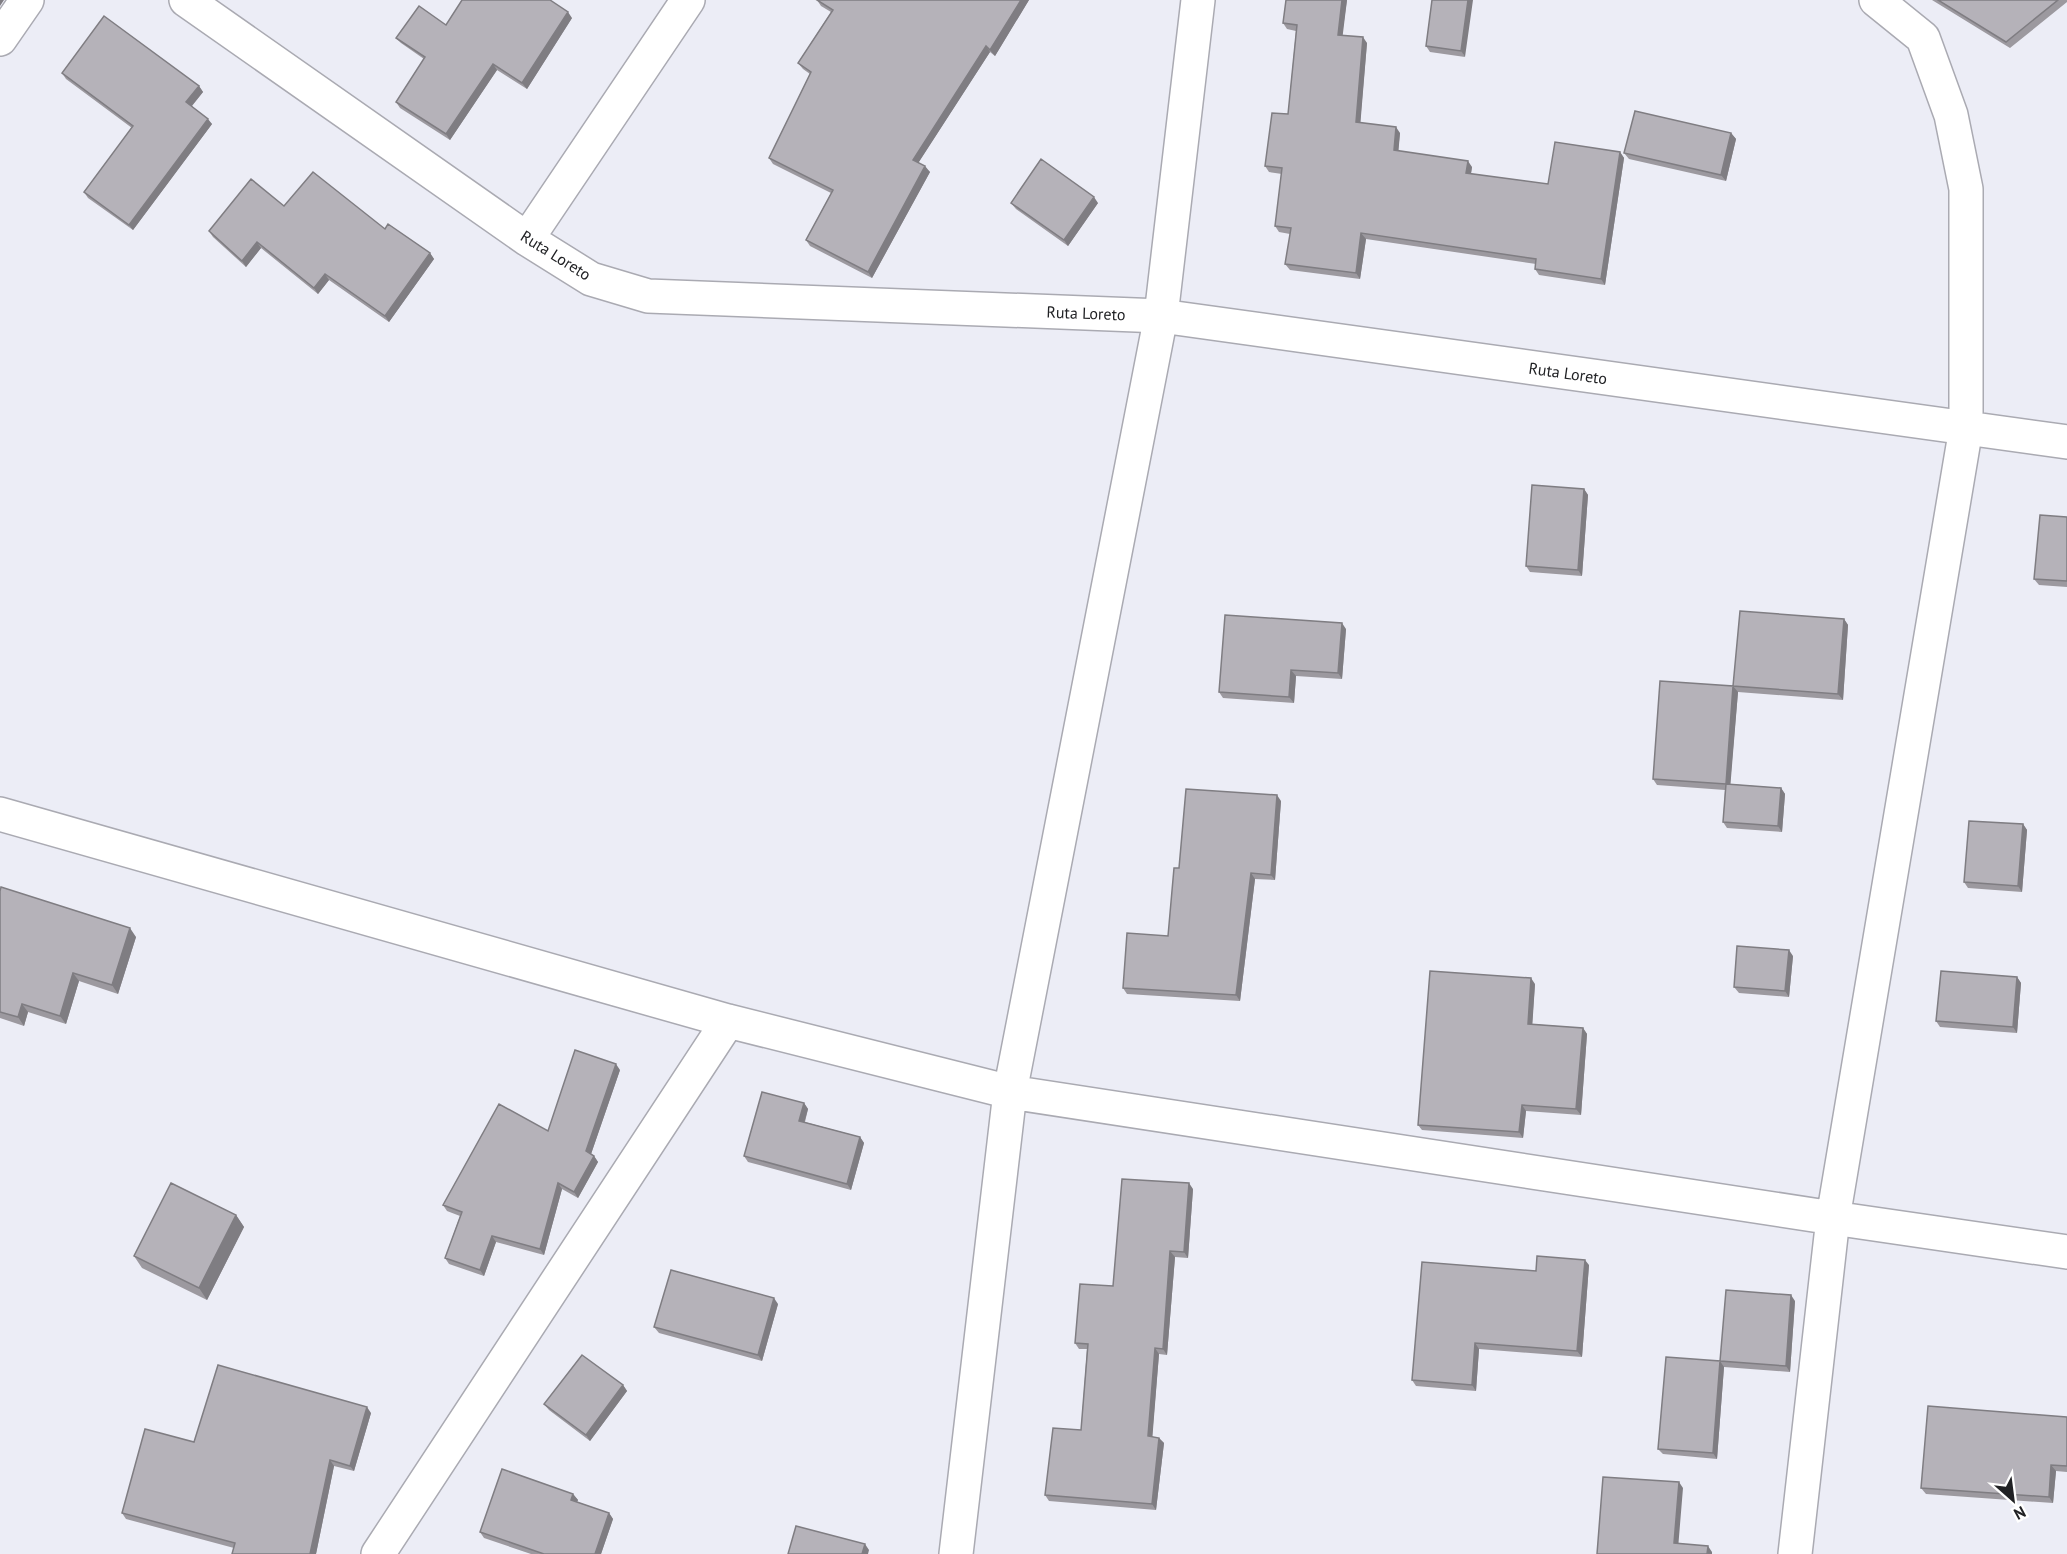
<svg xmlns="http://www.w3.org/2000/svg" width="2067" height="1554" viewBox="0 0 2067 1554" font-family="'PT Sans',sans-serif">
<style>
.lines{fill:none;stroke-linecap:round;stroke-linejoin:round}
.minor-casing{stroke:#aaaab2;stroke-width:36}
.minor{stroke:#fff;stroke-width:33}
.wall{fill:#9c999f}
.shaded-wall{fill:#7f7d82}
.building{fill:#b5b2b9;stroke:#7f7d82;stroke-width:1.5}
.labels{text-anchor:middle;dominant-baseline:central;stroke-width:4.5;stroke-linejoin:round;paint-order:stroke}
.street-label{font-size:16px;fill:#202124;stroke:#fff}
</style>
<rect width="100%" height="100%" fill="#ecedf6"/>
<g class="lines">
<g class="minor-casing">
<path id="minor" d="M 186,0 L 527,239 L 591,279 L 648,296 L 1161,316 L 2067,442
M 0,39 L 27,0
M 527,239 L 688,0
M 0,814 L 728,1021 L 1010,1092 L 1833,1218 L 2067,1252
M 378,1554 L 728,1021
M 956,1554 L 1010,1092 L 1161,316 L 1198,0
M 1795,1554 L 1833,1218 L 1966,428 L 1966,189 L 1951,115 L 1923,38 L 1876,0"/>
</g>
<use href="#minor" class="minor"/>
</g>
<path class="wall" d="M 817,0 L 1029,0 L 995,56 L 990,52 L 918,163 L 930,172 L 872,278 L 810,246 L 806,240 L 831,193 L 773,164 L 769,158 L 810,74 L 803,69 L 798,63 L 831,12 L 821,6 Z
M 1286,0 L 1347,0 L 1342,35 L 1367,43 L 1360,123 L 1400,133 L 1398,151 L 1472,167 L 1471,174 L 1548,184 L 1620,152 L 1624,158 L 1605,285 L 1539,275 L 1535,269 L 1536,264 L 1366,239 L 1360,279 L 1290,270 L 1285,264 L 1290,234 L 1279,232 L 1275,226 L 1282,174 L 1269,172 L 1265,166 L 1288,114 L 1296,31 L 1287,29 L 1283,23 Z
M 1432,0 L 1465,57 L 1430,52 L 1426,46 Z
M 1932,0 L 2067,0 L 2067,2 L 2010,48 Z
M 572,18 L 527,89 L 497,70 L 450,140 L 400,108 L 396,102 L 424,59 L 401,43 L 396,38 L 446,25 Z
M 62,73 L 199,86 L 203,92 L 192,106 L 212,124 L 133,230 L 88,198 L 84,192 L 132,128 L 66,79 Z
M 1731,133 L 1736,139 L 1726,181 L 1629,159 L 1624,153 Z
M 1011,203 L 1098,203 L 1068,246 L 1016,209 Z
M 284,206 L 385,229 L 430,253 L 434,259 L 389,322 L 329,280 L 318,294 L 261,248 L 246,267 L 213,237 L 209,231 Z
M 1584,489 L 1588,495 L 1582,576 L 1530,572 L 1526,566 Z
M 2067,517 L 2067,587 L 2039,585 L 2034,579 Z
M 1844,619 L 1848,625 L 1843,700 L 1738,692 L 1730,784 L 1781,788 L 1785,794 L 1782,832 L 1727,828 L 1723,822 L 1725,790 L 1657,785 L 1653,779 L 1733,686 Z
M 1346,629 L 1342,679 L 1296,676 L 1294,703 L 1223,698 L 1219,692 Z
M 1281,801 L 1275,880 L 1255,879 L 1240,1001 L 1127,994 L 1123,988 L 1168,936 L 1179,868 Z
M 2023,824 L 2027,830 L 2022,892 L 1968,888 L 1964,882 Z
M 0,891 L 136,937 L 118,994 L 79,981 L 66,1024 L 28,1012 L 24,1026 L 0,1018 Z
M 1793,956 L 1789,997 L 1739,993 L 1734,987 Z
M 2017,977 L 2021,983 L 2017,1033 L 1940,1027 L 1936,1021 Z
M 1535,984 L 1532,1024 L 1583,1028 L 1587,1034 L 1581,1115 L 1526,1111 L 1523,1138 L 1422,1130 L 1418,1125 Z
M 620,1070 L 591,1154 L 594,1156 L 598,1162 L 578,1198 L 562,1189 L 544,1255 L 496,1242 L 484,1276 L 449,1264 L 445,1258 L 460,1216 L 447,1211 L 443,1205 L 548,1131 Z
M 804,1103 L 808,1109 L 805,1122 L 860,1137 L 864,1143 L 851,1190 L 748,1162 L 744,1156 Z
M 1193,1189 L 1188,1258 L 1175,1257 L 1167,1355 L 1159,1354 L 1152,1437 L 1159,1438 L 1164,1443 L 1156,1510 L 1049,1501 L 1045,1495 L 1081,1430 L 1087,1349 L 1079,1349 L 1075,1343 Z
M 236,1215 L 244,1227 L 207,1300 L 142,1268 L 134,1256 Z
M 1589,1265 L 1582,1357 L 1479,1349 L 1476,1391 L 1416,1386 L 1412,1380 L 1536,1271 Z
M 1795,1301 L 1790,1372 L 1724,1367 L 1717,1459 L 1663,1454 L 1658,1449 L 1720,1361 Z
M 778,1304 L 762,1361 L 659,1333 L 654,1327 Z
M 623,1385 L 627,1391 L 590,1441 L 549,1410 L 544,1404 Z
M 371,1413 L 354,1471 L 334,1466 L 316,1554 L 232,1554 L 234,1548 L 126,1519 L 122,1513 L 194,1442 Z
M 2067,1417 L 2067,1472 L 2056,1471 L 2053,1503 L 1926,1494 L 1921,1488 Z
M 573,1494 L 578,1500 L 577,1502 L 609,1513 L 613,1519 L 601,1554 L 531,1554 L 484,1538 L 480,1532 Z"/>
<path class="shaded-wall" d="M 0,0 L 4,0 L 0,6 Z
M 1021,0 L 1029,0 L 995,56 L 990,50 Z
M 1342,0 L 1347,0 L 1342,41 L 1338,35 Z
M 1468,0 L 1473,0 L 1465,57 L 1461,51 Z
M 568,12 L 572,18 L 527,89 L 522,83 Z
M 1363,37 L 1367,43 L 1360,128 L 1356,122 Z
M 986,46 L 990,52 L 917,165 L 913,160 Z
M 493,64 L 497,70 L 450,140 L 446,134 Z
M 199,86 L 203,92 L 190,108 L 186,102 Z
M 208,119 L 212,124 L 133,230 L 129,225 Z
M 1396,127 L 1400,133 L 1398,156 L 1394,150 Z
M 1731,133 L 1736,139 L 1726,181 L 1721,175 Z
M 1620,152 L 1624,158 L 1605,285 L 1601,279 Z
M 1468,161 L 1472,167 L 1470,179 L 1466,173 Z
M 925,166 L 930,172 L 872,278 L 868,272 Z
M 1094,197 L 1098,203 L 1068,246 L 1064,240 Z
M 1361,233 L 1366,239 L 1360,279 L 1356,273 Z
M 257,242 L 261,248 L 246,267 L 242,261 Z
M 430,253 L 434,259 L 389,322 L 385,316 Z
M 325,274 L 329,280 L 318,294 L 314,288 Z
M 1584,489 L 1588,495 L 1582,576 L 1578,570 Z
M 1844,619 L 1848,625 L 1843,700 L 1838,694 Z
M 1342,623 L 1346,629 L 1342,679 L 1338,673 Z
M 1291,670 L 1296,676 L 1294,703 L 1289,697 Z
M 1733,686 L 1738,692 L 1730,790 L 1726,784 Z
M 1781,788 L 1785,794 L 1782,832 L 1778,826 Z
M 1277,795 L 1281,801 L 1275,880 L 1271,875 Z
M 2023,824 L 2027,830 L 2022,892 L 2018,886 Z
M 1251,873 L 1255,879 L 1240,1001 L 1236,995 Z
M 130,928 L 136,937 L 118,994 L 112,985 Z
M 1789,950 L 1793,956 L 1789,997 L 1785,991 Z
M 73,973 L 79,981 L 66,1024 L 60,1016 Z
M 2017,977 L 2021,983 L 2017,1033 L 2013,1027 Z
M 1531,978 L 1535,984 L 1532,1030 L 1528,1024 Z
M 22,1004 L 28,1012 L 24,1026 L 18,1017 Z
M 1583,1028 L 1587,1034 L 1581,1115 L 1576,1109 Z
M 616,1064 L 620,1070 L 590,1157 L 586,1151 Z
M 804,1103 L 808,1109 L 803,1127 L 799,1121 Z
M 1522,1105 L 1526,1111 L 1523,1138 L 1519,1132 Z
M 860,1137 L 864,1143 L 851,1190 L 847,1184 Z
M 594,1156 L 598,1162 L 578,1198 L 574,1192 Z
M 558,1183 L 562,1189 L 544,1255 L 540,1249 Z
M 1189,1183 L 1193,1189 L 1188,1258 L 1184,1252 Z
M 236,1215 L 244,1227 L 207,1300 L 199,1288 Z
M 492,1236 L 496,1242 L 484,1276 L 480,1270 Z
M 1170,1251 L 1175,1257 L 1167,1355 L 1163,1349 Z
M 1585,1260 L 1589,1265 L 1582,1357 L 1577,1351 Z
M 1791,1295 L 1795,1301 L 1790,1372 L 1786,1366 Z
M 774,1298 L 778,1304 L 762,1361 L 758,1355 Z
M 1475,1343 L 1479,1349 L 1476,1391 L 1472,1385 Z
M 1155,1348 L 1159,1354 L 1152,1442 L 1148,1436 Z
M 1720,1361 L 1724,1367 L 1717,1459 L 1713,1453 Z
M 623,1385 L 627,1391 L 590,1441 L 586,1435 Z
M 367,1407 L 371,1413 L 354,1471 L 350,1466 Z
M 1159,1438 L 1164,1443 L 1156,1510 L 1152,1504 Z
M 330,1460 L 334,1466 L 316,1554 L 310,1554 Z
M 2051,1465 L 2056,1471 L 2053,1503 L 2049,1497 Z
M 1679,1482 L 1683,1488 L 1678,1549 L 1674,1543 Z
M 573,1494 L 578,1500 L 575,1506 L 571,1500 Z
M 609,1513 L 613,1519 L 601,1554 L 595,1554 Z
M 865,1544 L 869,1550 L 868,1554 L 862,1554 Z
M 1708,1546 L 1712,1552 L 1712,1554 L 1707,1554 Z"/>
<path class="building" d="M 462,0 L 550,0 L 568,12 L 522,83 L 493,64 L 446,134 L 396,102 L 425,57 L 396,38 L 419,6 L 446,25 Z
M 817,0 L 1021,0 L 990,50 L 986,46 L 913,160 L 925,166 L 868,272 L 806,240 L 833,190 L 769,158 L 811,72 L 798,63 L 833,10 Z
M 1286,0 L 1342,0 L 1338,35 L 1363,37 L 1356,122 L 1396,127 L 1394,150 L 1468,161 L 1466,173 L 1548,184 L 1555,142 L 1620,152 L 1601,279 L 1535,269 L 1536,259 L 1361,233 L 1356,273 L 1285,264 L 1291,228 L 1275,226 L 1282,168 L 1265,166 L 1272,113 L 1288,114 L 1297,25 L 1283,23 Z
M 1432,0 L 1468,0 L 1461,51 L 1426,46 Z
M 1938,0 L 2058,0 L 2006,42 Z
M 104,16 L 199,86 L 186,102 L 208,119 L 129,225 L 84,192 L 133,126 L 62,73 Z
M 1635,111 L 1731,133 L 1721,175 L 1624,153 Z
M 1041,159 L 1094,197 L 1064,240 L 1011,203 Z
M 313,172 L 385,229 L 388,224 L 430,253 L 385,316 L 325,274 L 314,288 L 257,242 L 242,261 L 209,231 L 251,179 L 284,206 Z
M 1532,485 L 1584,489 L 1578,570 L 1526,566 Z
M 2040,515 L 2067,517 L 2067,581 L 2034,579 Z
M 1740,611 L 1844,619 L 1838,694 L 1733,686 Z
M 1225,615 L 1342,623 L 1338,673 L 1291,670 L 1289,697 L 1219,692 Z
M 1660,681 L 1733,686 L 1726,784 L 1653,779 Z
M 1726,784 L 1781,788 L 1778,826 L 1723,822 Z
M 1186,789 L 1277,795 L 1271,875 L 1251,873 L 1236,995 L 1123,988 L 1127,933 L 1168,936 L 1174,868 L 1179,868 Z
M 1969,821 L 2023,824 L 2018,886 L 1964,882 Z
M 1,887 L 130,928 L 112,985 L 73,973 L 60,1016 L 22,1004 L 18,1017 L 0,1012 L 0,891 Z
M 1737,946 L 1789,950 L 1785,991 L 1734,987 Z
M 1430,971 L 1531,978 L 1528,1024 L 1583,1028 L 1576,1109 L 1522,1105 L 1519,1132 L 1418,1125 Z
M 1941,971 L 2017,977 L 2013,1027 L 1936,1021 Z
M 575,1050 L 616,1064 L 586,1151 L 594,1156 L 574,1192 L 558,1183 L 540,1249 L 492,1236 L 480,1270 L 445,1258 L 462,1212 L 443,1205 L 499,1104 L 548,1131 Z
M 762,1092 L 804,1103 L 799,1121 L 860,1137 L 847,1184 L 744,1156 Z
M 1122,1179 L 1189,1183 L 1184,1252 L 1170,1251 L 1163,1349 L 1155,1348 L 1148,1436 L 1159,1438 L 1152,1504 L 1045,1495 L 1053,1428 L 1081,1430 L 1088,1344 L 1075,1343 L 1080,1284 L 1113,1286 Z
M 171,1183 L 236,1215 L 199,1288 L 134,1256 Z
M 1537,1256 L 1585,1260 L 1577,1351 L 1475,1343 L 1472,1385 L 1412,1380 L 1422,1262 L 1536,1271 Z
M 671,1270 L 774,1298 L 758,1355 L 654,1327 Z
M 1726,1290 L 1791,1295 L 1786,1366 L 1720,1361 Z
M 582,1355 L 623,1385 L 586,1435 L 544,1404 Z
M 1666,1357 L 1720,1361 L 1713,1453 L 1658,1449 Z
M 218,1365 L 367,1407 L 350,1466 L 330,1460 L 310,1554 L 232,1554 L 235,1543 L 122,1513 L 145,1429 L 194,1442 Z
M 1928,1406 L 2067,1417 L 2067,1466 L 2051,1465 L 2049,1497 L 1921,1488 Z
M 502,1469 L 573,1494 L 571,1500 L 609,1513 L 595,1554 L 544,1554 L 480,1532 Z
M 1603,1477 L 1679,1482 L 1674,1543 L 1708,1546 L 1707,1554 L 1597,1554 Z
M 796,1526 L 865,1544 L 862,1554 L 788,1554 Z"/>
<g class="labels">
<g class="street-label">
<text transform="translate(556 255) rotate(32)">Ruta Loreto</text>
<text transform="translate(1086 313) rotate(2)">Ruta Loreto</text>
<text transform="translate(1568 373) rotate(8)">Ruta Loreto</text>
</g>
</g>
<g transform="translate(2013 1500) rotate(152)" stroke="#ffffff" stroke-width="4.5" paint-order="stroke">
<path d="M0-4.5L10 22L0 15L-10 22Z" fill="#202124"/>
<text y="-9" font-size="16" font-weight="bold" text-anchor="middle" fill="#202124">N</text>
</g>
</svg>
